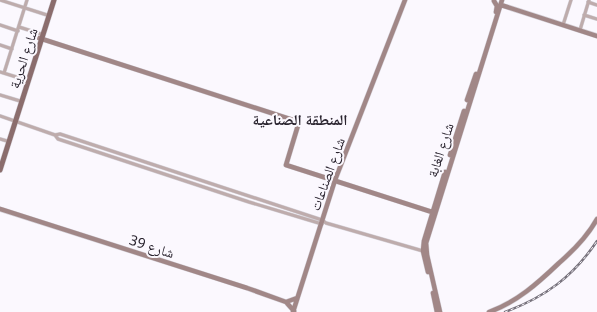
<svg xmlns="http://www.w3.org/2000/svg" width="597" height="312" viewBox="0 0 597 312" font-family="'Noto Sans','Noto Naskh Arabic',sans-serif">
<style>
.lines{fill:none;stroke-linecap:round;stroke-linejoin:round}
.street-casing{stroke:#d5d2d9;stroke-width:4}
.secondary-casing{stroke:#d5d2d9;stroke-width:5.5}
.primary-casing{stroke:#d5d2d9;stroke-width:6}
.street{stroke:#beacac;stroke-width:3}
.secondary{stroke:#a18787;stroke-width:4.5}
.primary{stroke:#8b6d6d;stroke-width:5}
.rail-casing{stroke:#77727c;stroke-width:2.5}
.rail{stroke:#fbf8fe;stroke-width:1;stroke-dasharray:3;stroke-linecap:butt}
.labels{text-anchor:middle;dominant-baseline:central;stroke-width:4;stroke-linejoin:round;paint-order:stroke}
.street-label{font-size:14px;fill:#2a242f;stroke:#fbf8fe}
.neighbourhood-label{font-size:15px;font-weight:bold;fill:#2a242f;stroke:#fbf8fe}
</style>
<rect width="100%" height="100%" fill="#fbf8fe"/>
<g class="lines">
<g class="street-casing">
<path id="street" d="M 0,0 L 47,15
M 588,2 L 597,5
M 584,15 L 597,19
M 0,25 L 18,31
M 563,25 L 571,0
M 19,27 L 41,34
M 580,30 L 589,0
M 0,45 L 12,49
M 0,72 L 26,80
M 4,73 L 27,0
M 0,95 L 20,101
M 0,116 L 55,135 L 60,134 L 322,220 L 326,223 L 423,251
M 55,135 L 58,139 L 249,202 L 322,224
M 0,139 L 7,141"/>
</g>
<g class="secondary-casing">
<path id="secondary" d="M 494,1 L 497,6 L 496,12
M 501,5 L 597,36
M 39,38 L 299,122 L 286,165 L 432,212
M 467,100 L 476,74
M 450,155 L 464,111
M 0,209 L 247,288 L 286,302 L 294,311
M 428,272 L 423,251 L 424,241 L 445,172
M 433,293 L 437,312
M 286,302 L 297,298
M 293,312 L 335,180 L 405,0
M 440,312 L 427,255 L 426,243 L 502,0
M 489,312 C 517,302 538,283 559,263 C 574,250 587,237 597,219"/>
</g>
<g class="primary-casing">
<path id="primary" d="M 0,170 L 54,0"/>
</g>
<use href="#street" class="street"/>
<use href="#secondary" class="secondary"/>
<use href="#primary" class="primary"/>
<g class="rail-casing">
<path id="rail" d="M 505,312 C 545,297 573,277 597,241"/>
</g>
<use href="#rail" class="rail"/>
</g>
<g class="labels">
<g class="street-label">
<text transform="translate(23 58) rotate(-72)">شارع الحرية</text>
<text transform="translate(440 150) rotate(-72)">شارع الغابة</text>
<text transform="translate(327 174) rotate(-70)">شارع الصناعات</text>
<text transform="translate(152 246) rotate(18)">شارع 39</text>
</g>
<g class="neighbourhood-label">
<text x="300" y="119">المنطقة الصناعية</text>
</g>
</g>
</svg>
